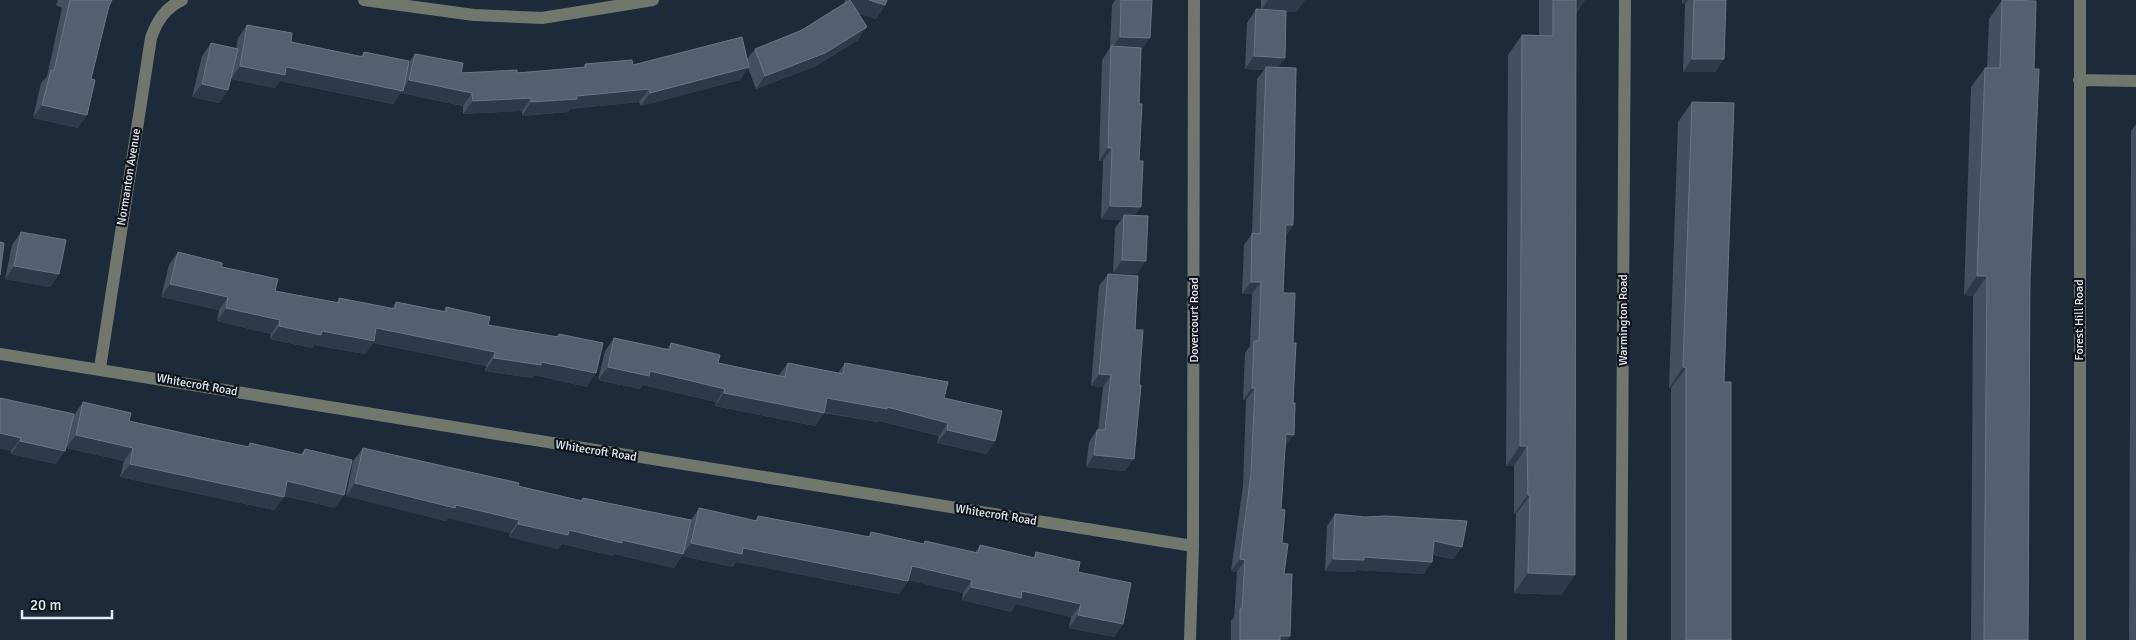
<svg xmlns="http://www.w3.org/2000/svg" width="2136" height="640" viewBox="0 0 2136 640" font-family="Signika,sans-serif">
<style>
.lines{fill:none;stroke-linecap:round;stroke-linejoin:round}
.minor{stroke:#71776d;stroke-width:12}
.wall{fill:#425061}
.shaded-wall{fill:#2c3a4b}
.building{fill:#536071;stroke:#6a7686}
.labels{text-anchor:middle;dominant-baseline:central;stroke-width:4.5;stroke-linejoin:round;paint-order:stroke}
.street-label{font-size:12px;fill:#e2ebf6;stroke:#0c1219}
</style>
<rect width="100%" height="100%" fill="#1c2a3a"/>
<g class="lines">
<path class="minor" d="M 364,0 L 474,15 L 542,18 L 653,0
M 2079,80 L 2136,81
M 0,354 L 1193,546
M 100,368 L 151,38 C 157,21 165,8 182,0
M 1190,640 L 1193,546 L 1194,0
M 1621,640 L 1625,0
M 2080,640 L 2080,0"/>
</g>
<path class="wall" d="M 58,0 L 112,0 L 109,6 L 78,128 L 33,118 L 41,83 L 47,76 L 62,8 L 56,5 Z
M 845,0 L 887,0 L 885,5 L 876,19 L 858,13 L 858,40 L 816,66 L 756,89 L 748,68 L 740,80 L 641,106 L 639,102 L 570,109 L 568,112 L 522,116 L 522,111 L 463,114 L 463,106 L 401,93 L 393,104 L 280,81 L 275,88 L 231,79 L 219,103 L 192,97 L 202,56 L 211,43 L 236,49 L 238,38 L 247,25 L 291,42 L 361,56 L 364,52 L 408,63 L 415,54 L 461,73 L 517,73 L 583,68 L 585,64 L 633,65 L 747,59 L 755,49 L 802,30 L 844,4 Z
M 1115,0 L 1152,0 L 1141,51 L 1135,215 L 1137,274 L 1113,273 L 1115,228 L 1121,220 L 1101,219 L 1103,161 L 1099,161 L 1102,60 L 1110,48 L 1112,5 Z
M 1261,0 L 1305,0 L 1296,12 L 1286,12 L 1285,58 L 1278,67 L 1293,225 L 1286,236 L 1283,293 L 1285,447 L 1281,509 L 1282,543 L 1290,636 L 1287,640 L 1231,640 L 1231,621 L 1234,617 L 1237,572 L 1231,571 L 1243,486 L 1246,400 L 1243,400 L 1245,353 L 1250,346 L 1252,294 L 1242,294 L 1244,245 L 1252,234 L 1257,79 L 1264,70 L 1245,69 L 1247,23 L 1256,9 L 1261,10 Z
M 1539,0 L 1585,0 L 1576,13 L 1575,575 L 1561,595 L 1514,593 L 1516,514 L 1514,514 L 1514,466 L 1506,466 L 1508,55 L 1522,35 L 1539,35 Z
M 1682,0 L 1726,0 L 1724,59 L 1715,72 L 1683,72 L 1685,4 L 1682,4 Z
M 2002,0 L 2034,69 L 2030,278 L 2028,640 L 1971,640 L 1973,296 L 1964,295 L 1971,87 L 1985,68 L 1987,68 L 1989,19 Z
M 1692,102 L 1724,382 L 1731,640 L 1671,640 L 1671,388 L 1669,388 L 1678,122 Z
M 2136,124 L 2136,640 L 2129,640 L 2131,131 Z
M 21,232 L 59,274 L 50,287 L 5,279 L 12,245 Z
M 178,252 L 222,267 L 275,291 L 337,302 L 339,298 L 392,308 L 396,302 L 444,311 L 446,307 L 488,325 L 556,337 L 559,334 L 587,387 L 534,375 L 532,378 L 485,371 L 486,366 L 373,343 L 365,354 L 314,345 L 312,348 L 270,339 L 271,334 L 217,321 L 219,310 L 161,297 L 169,265 Z
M 1108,274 L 1125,471 L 1086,467 L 1089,442 L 1097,430 L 1098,430 L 1103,387 L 1091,386 L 1099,286 Z
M 614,338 L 667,349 L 671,343 L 718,363 L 779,375 L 788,363 L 838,373 L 845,363 L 944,398 L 995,441 L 986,454 L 937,443 L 939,436 L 879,421 L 878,422 L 824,413 L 815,426 L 715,406 L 716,402 L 643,385 L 640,389 L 598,380 L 605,351 Z
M 0,398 L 56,464 L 11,454 L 11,451 L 0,448 Z
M 83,402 L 129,421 L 248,447 L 250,443 L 300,455 L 305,449 L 335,508 L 284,496 L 274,510 L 120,477 L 124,461 L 66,448 L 74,415 Z
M 363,448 L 518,486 L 581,500 L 583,498 L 691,520 L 699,508 L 755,521 L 758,516 L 868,537 L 871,532 L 923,544 L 925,541 L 975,553 L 980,545 L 1033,558 L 1036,552 L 1078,572 L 1123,624 L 1114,637 L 1069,628 L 1071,617 L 1016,604 L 1011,612 L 962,600 L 963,593 L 909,580 L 899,594 L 736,562 L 733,567 L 682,556 L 674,568 L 614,554 L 613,556 L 562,544 L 558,549 L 509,537 L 510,533 L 448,518 L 446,521 L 346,496 L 353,461 Z
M 1335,514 L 1462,547 L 1453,559 L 1433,555 L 1424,574 L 1357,570 L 1355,572 L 1325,571 L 1327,526 Z"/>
<path class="shaded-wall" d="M 848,0 L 869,0 L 885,5 L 876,19 L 843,7 Z
M 1268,0 L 1305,0 L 1296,12 L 1261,11 Z
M 1576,0 L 1585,0 L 1571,19 Z
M 1684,0 L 1688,0 L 1685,4 L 1682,4 Z
M 867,27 L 858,40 L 816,66 L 756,89 L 765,76 Z
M 1120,37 L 1150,38 L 1141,51 L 1111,49 Z
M 1254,56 L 1285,58 L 1275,71 L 1266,67 L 1264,70 L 1245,69 Z
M 1692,59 L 1724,59 L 1715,72 L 1683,72 Z
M 240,66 L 286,67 L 402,91 L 409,80 L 472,93 L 463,106 L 401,93 L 393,104 L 280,81 L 275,88 L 231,79 Z
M 749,67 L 740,80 L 641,106 L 650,93 Z
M 202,84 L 228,90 L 219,103 L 192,97 Z
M 649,89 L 639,102 L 570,109 L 568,112 L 522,116 L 531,102 L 577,96 Z
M 531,98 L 522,111 L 463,114 L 473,101 Z
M 42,105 L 87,115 L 78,128 L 33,118 Z
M 1108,148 L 1112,148 L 1103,161 L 1099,161 Z
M 1110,206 L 1141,207 L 1132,220 L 1124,215 L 1121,220 L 1101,219 Z
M 1286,225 L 1293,225 L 1285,237 Z
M 1122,260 L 1146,261 L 1137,274 L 1113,273 Z
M 14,266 L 59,274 L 50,287 L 5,279 Z
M 1977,276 L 1987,276 L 1973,296 L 1964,295 Z
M 1251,282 L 1261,282 L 1252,294 L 1242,294 Z
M 170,284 L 228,297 L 219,310 L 161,297 Z
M 226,308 L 280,320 L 271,334 L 217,321 Z
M 279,326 L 322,331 L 376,328 L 495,352 L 486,366 L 373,343 L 365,354 L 314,345 L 312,348 L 270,339 Z
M 494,358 L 541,362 L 596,373 L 587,387 L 534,375 L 532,378 L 485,371 Z
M 608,367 L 650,371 L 725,389 L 716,402 L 643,385 L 640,389 L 598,380 Z
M 1683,367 L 1686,368 L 1671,388 L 1669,388 Z
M 1099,374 L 1111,375 L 1103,387 L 1091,386 Z
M 1252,388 L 1255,388 L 1246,400 L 1243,400 Z
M 724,393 L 824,413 L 815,426 L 715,406 Z
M 827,398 L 887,407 L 948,423 L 939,436 L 879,421 L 878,422 L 818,411 Z
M 947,430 L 995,441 L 986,454 L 937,443 Z
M 0,433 L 21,438 L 11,451 L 0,448 Z
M 1286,434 L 1294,435 L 1285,447 Z
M 76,435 L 133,448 L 124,461 L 66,448 Z
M 20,441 L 65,451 L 56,464 L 11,454 Z
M 1520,446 L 1527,446 L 1514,466 L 1506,466 Z
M 1094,455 L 1134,459 L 1125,471 L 1086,467 Z
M 130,464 L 284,497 L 274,510 L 120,477 Z
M 287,481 L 344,495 L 335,508 L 278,494 Z
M 355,483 L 456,505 L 519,520 L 510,533 L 448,518 L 446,521 L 346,496 Z
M 1528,495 L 1530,495 L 1516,514 L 1514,514 Z
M 518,524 L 569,530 L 622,540 L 683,554 L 691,543 L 743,548 L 908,581 L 899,594 L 736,562 L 733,567 L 682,556 L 674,568 L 614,554 L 613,556 L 562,544 L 558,549 L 509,537 Z
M 1434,541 L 1462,547 L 1453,559 L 1425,553 Z
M 1364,557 L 1432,562 L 1424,574 L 1357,570 L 1355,572 L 1325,571 L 1333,559 Z
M 1240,559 L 1245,560 L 1237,572 L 1231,571 Z
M 912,566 L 972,580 L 963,593 L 903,579 Z
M 1528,573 L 1575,575 L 1561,595 L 1514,593 Z
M 971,587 L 1022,591 L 1081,604 L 1071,617 L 1016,604 L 1011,612 L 962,600 Z
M 1078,615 L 1123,624 L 1114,637 L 1069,628 Z
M 1280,636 L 1290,636 L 1287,640 L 1277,640 Z"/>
<path class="building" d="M 70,0 L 112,0 L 109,6 L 91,79 L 95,80 L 87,115 L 42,105 L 51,70 L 54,71 Z
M 850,0 L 867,27 L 825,53 L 765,76 L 755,49 L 802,30 Z
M 869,0 L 887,0 L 885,5 Z
M 1121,0 L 1152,0 L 1150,38 L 1120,37 Z
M 1553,0 L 1576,0 L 1575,575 L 1528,573 L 1530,495 L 1528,495 L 1527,446 L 1520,446 L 1522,35 L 1553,36 Z
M 1694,0 L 1726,0 L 1724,59 L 1692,59 Z
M 2002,0 L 2036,1 L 2034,69 L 2039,69 L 2030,278 L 2028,640 L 1984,640 L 1987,276 L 1977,276 L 1985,68 L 2000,68 Z
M 1256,9 L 1286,11 L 1285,58 L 1254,56 Z
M 247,25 L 292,33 L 291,42 L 363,57 L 364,52 L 409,61 L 403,91 L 286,67 L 285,75 L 240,66 Z
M 742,37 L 749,67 L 650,93 L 649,89 L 577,96 L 577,99 L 531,102 L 531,98 L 473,101 L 472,93 L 409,80 L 415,54 L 463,63 L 461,73 L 517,70 L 517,73 L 586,67 L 585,64 L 632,60 L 633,65 Z
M 211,43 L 238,49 L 228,90 L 202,84 Z
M 1111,46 L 1141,48 L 1139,104 L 1142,104 L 1139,161 L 1143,161 L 1141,207 L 1110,206 L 1112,148 L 1108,148 Z
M 1266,67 L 1296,68 L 1293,225 L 1286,225 L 1283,293 L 1295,293 L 1293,343 L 1296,343 L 1293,403 L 1295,403 L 1294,435 L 1286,434 L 1281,509 L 1285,510 L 1282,543 L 1288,544 L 1284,574 L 1292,574 L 1290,636 L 1280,636 L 1280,640 L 1240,640 L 1240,609 L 1242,609 L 1245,560 L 1240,559 L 1251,474 L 1255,388 L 1252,388 L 1254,341 L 1259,341 L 1261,282 L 1251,282 L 1252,233 L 1260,234 Z
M 1692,102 L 1734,103 L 1724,382 L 1731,382 L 1731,640 L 1686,640 L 1686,368 L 1683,367 Z
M 1124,215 L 1148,216 L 1146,261 L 1122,260 Z
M 21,232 L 66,240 L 59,274 L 14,266 Z
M 0,242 L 4,243 L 0,275 Z
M 178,252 L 222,263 L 222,267 L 278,279 L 275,291 L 339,303 L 339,298 L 395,309 L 396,302 L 446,312 L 446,307 L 490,317 L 488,325 L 558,337 L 559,334 L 603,343 L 596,373 L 541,362 L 541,365 L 494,358 L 495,352 L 376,328 L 374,341 L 322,331 L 321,335 L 279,326 L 280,320 L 226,308 L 228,297 L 170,284 Z
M 1108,274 L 1138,276 L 1135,330 L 1143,330 L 1139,385 L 1141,385 L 1134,459 L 1094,455 L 1097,430 L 1105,430 L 1111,375 L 1099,374 Z
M 614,338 L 670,350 L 671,343 L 720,355 L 718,363 L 785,377 L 788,363 L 843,374 L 845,363 L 948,382 L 944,398 L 1002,411 L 995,441 L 947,430 L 948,423 L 887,407 L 887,409 L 827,398 L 824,413 L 724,393 L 725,389 L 650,371 L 649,376 L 608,367 Z
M 0,398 L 74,414 L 65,451 L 20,441 L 21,438 L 0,433 Z
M 83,402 L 131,413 L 129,421 L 196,436 L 249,447 L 250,443 L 303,455 L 305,449 L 352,460 L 344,495 L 287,481 L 284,497 L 130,464 L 133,448 L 76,435 Z
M 363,448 L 519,483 L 518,486 L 582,501 L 583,498 L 691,520 L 683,554 L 622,540 L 622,543 L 569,530 L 568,535 L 518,524 L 519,520 L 456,505 L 455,508 L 355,483 Z
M 699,508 L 757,521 L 758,516 L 870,537 L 871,532 L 924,544 L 925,541 L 978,553 L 980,545 L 1035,558 L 1036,552 L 1080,562 L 1078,572 L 1131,583 L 1123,624 L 1078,615 L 1081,604 L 1022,591 L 1021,598 L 971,587 L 972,580 L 912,566 L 908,581 L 743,548 L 742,554 L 691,543 Z
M 1335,514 L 1365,517 L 1386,516 L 1467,521 L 1462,547 L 1434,541 L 1432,562 L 1364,557 L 1364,560 L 1333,559 Z"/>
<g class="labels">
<g class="street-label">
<text transform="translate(129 177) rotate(-81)">Normanton Avenue</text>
<text transform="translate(1194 320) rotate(-90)">Dovercourt Road</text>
<text transform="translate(1623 320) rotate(-90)">Warmington Road</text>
<text transform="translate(2079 320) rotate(-90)">Forest Hill Road</text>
<text transform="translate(197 385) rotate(10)">Whitecroft Road</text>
<text transform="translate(596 451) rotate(9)">Whitecroft Road</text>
<text transform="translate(996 515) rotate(9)">Whitecroft Road</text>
</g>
</g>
<path d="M22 610v8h90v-8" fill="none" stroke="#e2ebf6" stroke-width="2.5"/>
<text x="30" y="610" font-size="15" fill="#e2ebf6" stroke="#0c1219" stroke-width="4" paint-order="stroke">20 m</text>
</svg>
